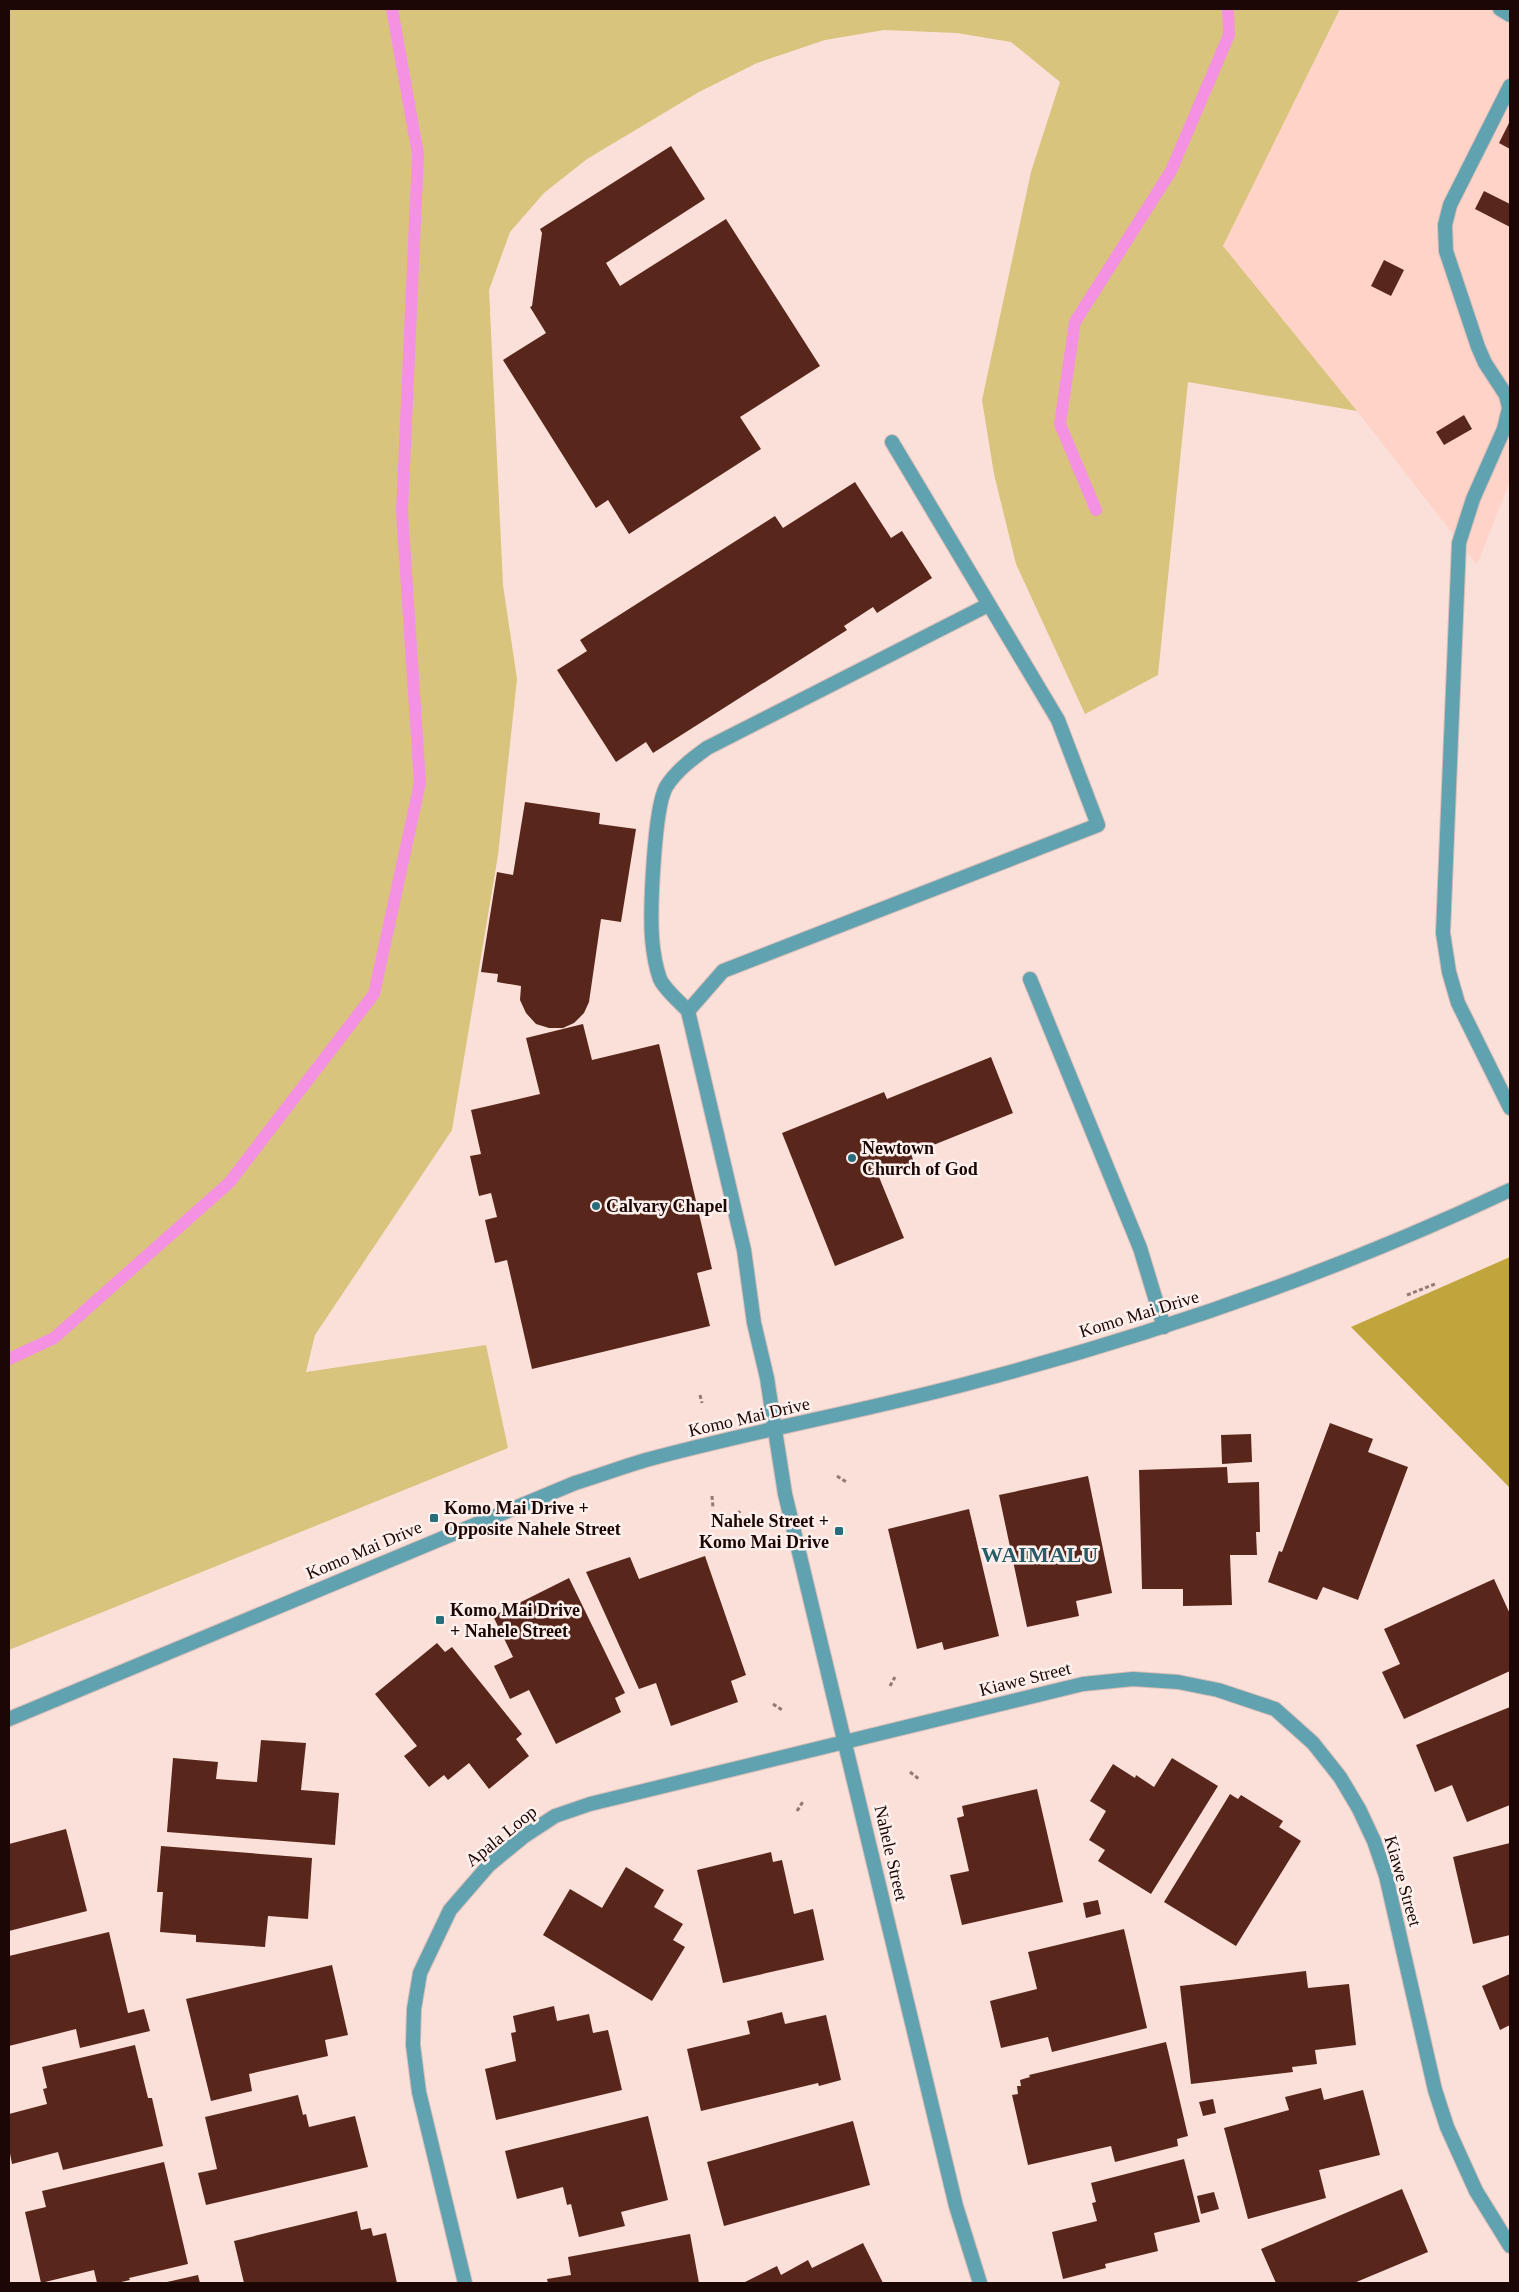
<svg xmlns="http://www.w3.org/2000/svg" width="1519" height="2292" viewBox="0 0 1519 2292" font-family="Georgia,serif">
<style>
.built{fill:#ffd3c7}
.green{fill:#d8c47c}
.forest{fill:#c0a53d}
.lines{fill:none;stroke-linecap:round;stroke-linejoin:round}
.stream{stroke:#f591e2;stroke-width:12}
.building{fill:#58261a}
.service-casing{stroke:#d7bdb7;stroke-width:16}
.minor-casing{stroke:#d7bdb7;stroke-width:16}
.tertiary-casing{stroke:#d7bdb7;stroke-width:16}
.path{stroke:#927974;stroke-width:3;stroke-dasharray:4 2.5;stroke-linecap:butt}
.service{stroke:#61a2b1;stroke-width:14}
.minor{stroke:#61a2b1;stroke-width:14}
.tertiary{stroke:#61a2b1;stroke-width:14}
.poi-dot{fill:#276d7c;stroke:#fef1ed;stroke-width:2}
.labels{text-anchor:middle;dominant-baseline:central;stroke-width:5;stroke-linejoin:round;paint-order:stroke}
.poi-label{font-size:18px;font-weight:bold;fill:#1c0704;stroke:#fef1ed;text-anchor:start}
.street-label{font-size:18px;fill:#1c0704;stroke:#fef1ed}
.district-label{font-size:22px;font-weight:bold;letter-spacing:1px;fill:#265c68;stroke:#fef1ed}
</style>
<rect width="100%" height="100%" fill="#fbe0d9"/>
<path class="built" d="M 1340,9 L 1510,9 L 1510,481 L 1477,565 L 1357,411 L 1223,246 Z"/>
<path class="green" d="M 9,9 L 1340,9 L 1223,246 L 1357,411 L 1188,382 L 1158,675 L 1085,714 L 1016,564 L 994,474 L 982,400 L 1031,172 L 1060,82 L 1011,42 L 957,33 L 884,30 L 825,40 L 757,63 L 699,92 L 587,159 L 544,193 L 510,232 L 489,290 L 503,585 L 517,679 L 498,855 L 452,1130 L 315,1335 L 306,1372 L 486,1345 L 508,1448 L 9,1650 Z"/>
<path class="forest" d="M 1510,1257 L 1510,1488 L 1351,1327 Z"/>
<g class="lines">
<path class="stream" d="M 1096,510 L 1060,424 L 1075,322 L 1171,171 L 1229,35 L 1228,9
M 9,1359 L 54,1338 L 229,1183 L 374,994 L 420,783 L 402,512 L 418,154 L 392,9"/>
</g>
<path class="building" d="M 1510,121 L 1510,149 L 1499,143 Z
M 671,146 L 705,199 L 606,263 L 620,286 L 726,219 L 820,366 L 740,417 L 761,449 L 629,534 L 608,500 L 596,508 L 503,360 L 546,333 L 530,307 L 532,306 L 542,233 L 540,229 Z
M 1484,191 L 1510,204 L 1510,227 L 1475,209 Z
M 1384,260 L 1404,270 L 1391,296 L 1371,286 Z
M 1464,415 L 1472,429 L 1444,445 L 1436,432 Z
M 855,482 L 891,538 L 902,531 L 932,578 L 877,613 L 873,607 L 844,626 L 847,630 L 653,753 L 646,742 L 616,762 L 557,670 L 587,651 L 580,640 L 775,516 L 783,528 Z
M 525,802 L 600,813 L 599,824 L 636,829 L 621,922 L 601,919 L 589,1002 L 584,1013 L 574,1023 L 563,1028 L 549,1028 L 536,1024 L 526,1013 L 520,1000 L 521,986 L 497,982 L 498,974 L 481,972 L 497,872 L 513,875 Z
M 583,1024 L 592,1060 L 659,1044 L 712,1269 L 697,1273 L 710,1326 L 532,1369 L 507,1260 L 495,1263 L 485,1220 L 497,1217 L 491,1193 L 479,1196 L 470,1156 L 481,1154 L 471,1110 L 540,1094 L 526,1038 Z
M 991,1057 L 1013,1113 L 911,1154 L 914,1162 L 879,1177 L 904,1238 L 835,1266 L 782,1133 L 884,1092 L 887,1099 Z
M 1330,1423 L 1373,1439 L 1368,1452 L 1408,1467 L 1358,1600 L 1323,1587 L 1317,1600 L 1268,1582 L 1279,1551 L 1282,1552 Z
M 1251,1434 L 1252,1462 L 1222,1464 L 1221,1435 Z
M 1227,1467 L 1228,1483 L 1259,1482 L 1260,1532 L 1256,1532 L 1257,1555 L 1230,1555 L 1232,1605 L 1183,1606 L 1183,1589 L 1142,1589 L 1139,1470 Z
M 1088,1476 L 1112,1593 L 1076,1601 L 1079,1616 L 1027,1627 L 999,1495 Z
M 969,1509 L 999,1636 L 944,1650 L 942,1642 L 917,1649 L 888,1529 Z
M 705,1556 L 746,1675 L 731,1681 L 738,1702 L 671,1726 L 656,1683 L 639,1689 L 586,1572 L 630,1557 L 639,1579 Z
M 569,1578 L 625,1693 L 615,1698 L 621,1712 L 556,1744 L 529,1690 L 510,1699 L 494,1666 L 513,1657 L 493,1616 Z
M 1494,1579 L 1510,1614 L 1510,1671 L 1404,1719 L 1382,1672 L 1400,1664 L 1384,1629 Z
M 437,1643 L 445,1652 L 452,1647 L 522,1734 L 516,1739 L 529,1756 L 489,1789 L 469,1763 L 448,1780 L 444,1775 L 429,1787 L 404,1756 L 417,1746 L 375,1694 Z
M 1510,1707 L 1510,1805 L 1467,1822 L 1452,1785 L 1435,1792 L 1416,1745 Z
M 261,1740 L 306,1743 L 301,1790 L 339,1793 L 335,1845 L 167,1832 L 173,1758 L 218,1762 L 216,1779 L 257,1782 Z
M 1172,1758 L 1218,1786 L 1151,1894 L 1098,1861 L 1105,1850 L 1089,1840 L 1106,1811 L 1090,1801 L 1113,1764 L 1135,1778 L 1136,1775 L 1154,1787 Z
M 1037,1789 L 1063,1902 L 962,1925 L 950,1875 L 969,1871 L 957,1818 L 964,1816 L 962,1806 Z
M 1230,1794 L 1238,1799 L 1241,1795 L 1283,1821 L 1279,1827 L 1301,1841 L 1236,1946 L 1164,1902 Z
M 66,1829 L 87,1911 L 9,1931 L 9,1844 Z
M 1510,1843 L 1510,1935 L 1473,1944 L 1453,1857 Z
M 161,1846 L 312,1858 L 308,1919 L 268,1916 L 265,1947 L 196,1942 L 196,1935 L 160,1932 L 163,1892 L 157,1892 Z
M 771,1852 L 773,1862 L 782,1860 L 794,1914 L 813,1909 L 824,1960 L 723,1983 L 697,1870 Z
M 626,1867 L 664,1890 L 654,1907 L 683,1924 L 673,1940 L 685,1947 L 652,2001 L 543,1935 L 570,1889 L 602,1908 Z
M 1098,1900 L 1101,1914 L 1086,1918 L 1083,1903 Z
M 1124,1929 L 1147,2028 L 1052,2052 L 1048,2037 L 1001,2048 L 990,2001 L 1037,1989 L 1028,1952 Z
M 109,1932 L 128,2013 L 144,2009 L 150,2031 L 80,2048 L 76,2029 L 9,2046 L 9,1956 Z
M 332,1965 L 348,2035 L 325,2040 L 328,2056 L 249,2074 L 252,2091 L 211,2101 L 186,1999 Z
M 1306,1971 L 1308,1988 L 1349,1984 L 1356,2045 L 1315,2050 L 1317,2064 L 1292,2067 L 1293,2072 L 1191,2084 L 1180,1986 Z
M 1510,1974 L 1510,2025 L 1500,2030 L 1482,1986 Z
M 554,2006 L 557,2021 L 589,2014 L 593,2033 L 608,2030 L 622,2090 L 496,2120 L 485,2069 L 516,2061 L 511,2033 L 516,2032 L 513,2016 Z
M 782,2012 L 785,2024 L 826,2015 L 841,2080 L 819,2086 L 818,2083 L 701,2111 L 687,2049 L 750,2034 L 747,2021 Z
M 1166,2042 L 1188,2136 L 1177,2139 L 1178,2146 L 1115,2162 L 1111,2146 L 1028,2165 L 1012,2095 L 1018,2094 L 1017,2086 L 1021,2086 L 1020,2080 L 1030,2077 L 1029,2075 Z
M 135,2045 L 148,2098 L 152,2098 L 163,2146 L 63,2170 L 58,2152 L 12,2164 L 9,2148 L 9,2114 L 47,2104 L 43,2089 L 47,2088 L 42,2067 Z
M 1321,2088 L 1324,2100 L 1363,2090 L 1380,2155 L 1319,2170 L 1326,2198 L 1248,2219 L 1224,2128 L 1289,2110 L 1285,2097 Z
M 298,2095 L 303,2115 L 306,2114 L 309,2127 L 355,2116 L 368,2167 L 206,2205 L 198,2173 L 217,2169 L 205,2117 Z
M 1213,2099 L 1216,2113 L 1203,2116 L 1199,2102 Z
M 648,2116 L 668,2200 L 621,2212 L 625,2226 L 579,2237 L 571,2204 L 567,2205 L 563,2187 L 517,2199 L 505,2151 Z
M 853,2121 L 870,2185 L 724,2226 L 707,2162 Z
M 1184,2159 L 1200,2222 L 1154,2233 L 1158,2251 L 1105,2264 L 1106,2268 L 1063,2279 L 1052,2232 L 1097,2221 L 1092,2203 L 1096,2202 L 1091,2183 Z
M 164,2162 L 188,2264 L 129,2278 L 130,2280 L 117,2283 L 97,2283 L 94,2270 L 41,2283 L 25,2212 L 46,2207 L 42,2191 Z
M 1402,2189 L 1428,2252 L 1354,2283 L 1276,2283 L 1261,2249 Z
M 1214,2192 L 1219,2209 L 1201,2214 L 1197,2196 Z
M 357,2211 L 361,2230 L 371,2228 L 373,2236 L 386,2233 L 397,2283 L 244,2283 L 234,2241 Z
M 690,2234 L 699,2283 L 548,2283 L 547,2279 L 571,2275 L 568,2257 Z
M 863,2243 L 883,2283 L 743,2283 L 777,2266 L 781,2275 L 808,2260 L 812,2268 Z
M 198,2275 L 200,2283 L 167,2283 L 167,2282 Z"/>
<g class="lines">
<g class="service-casing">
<path id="service" d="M 1500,9 L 1510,15
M 1510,86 L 1450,205 L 1445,225 L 1446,251 L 1478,347 L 1485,363 L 1506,395 L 1509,408 L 1504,429 L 1473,499 L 1459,543 L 1443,933 L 1449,972 L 1458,1003 L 1510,1108
M 1030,979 L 1140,1248 L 1164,1327
M 688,1011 L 723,971 L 1098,825 L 1058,720 L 892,442
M 775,1430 L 767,1378 L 754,1323 L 744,1250 L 688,1011 C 680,1002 665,990 660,979 C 656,968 653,950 652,938 C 650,910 654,809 666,787 C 676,771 692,759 707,748 L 988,605"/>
</g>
<g class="minor-casing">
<path id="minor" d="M 465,2283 L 419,2092 L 413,2045 L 414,2009 L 420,1973 L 450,1910 L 489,1865 L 523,1837 L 555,1816 L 590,1804 L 1083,1684 L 1133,1679 L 1178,1682 L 1218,1690 L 1275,1709 L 1313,1743 L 1340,1777 L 1359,1809 L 1374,1841 L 1386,1876 L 1435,2090 L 1447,2127 L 1476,2191 L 1510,2246"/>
</g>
<g class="tertiary-casing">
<path id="tertiary" d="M 775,1430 L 785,1494 L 956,2206 L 980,2283
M 9,1719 L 575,1483 C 598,1476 622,1467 646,1460 C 755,1430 867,1411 977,1381 C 1160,1333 1338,1271 1510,1190"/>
</g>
<path class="path" d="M 1407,1295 L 1435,1284
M 700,1395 L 702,1403
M 837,1476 L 848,1483
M 712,1496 L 713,1508
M 735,1518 L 740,1511
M 890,1686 L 895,1677
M 773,1704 L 782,1710
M 910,1772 L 919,1779
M 797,1811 L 804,1800"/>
<use href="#service" class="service"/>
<use href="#minor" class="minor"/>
<use href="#tertiary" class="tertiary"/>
</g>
<g class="poi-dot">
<circle cx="852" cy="1158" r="5"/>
<circle cx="596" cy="1206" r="5"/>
<rect x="429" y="1513" width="10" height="10" rx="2.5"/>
<rect x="834" y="1526" width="10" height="10" rx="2.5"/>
<rect x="435" y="1615" width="10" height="10" rx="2.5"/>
</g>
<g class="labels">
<g class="poi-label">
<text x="862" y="1148">Newtown<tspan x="862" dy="21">Church of God</tspan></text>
<text x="606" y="1206">Calvary Chapel</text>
<text x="444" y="1508">Komo Mai Drive +<tspan x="444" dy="21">Opposite Nahele Street</tspan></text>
<text x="829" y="1521" text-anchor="end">Nahele Street +<tspan x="829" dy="21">Komo Mai Drive</tspan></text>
<text x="450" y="1610">Komo Mai Drive<tspan x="450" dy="21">+ Nahele Street</tspan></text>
</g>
<g class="street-label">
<text transform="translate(1139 1314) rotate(-17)">Komo Mai Drive</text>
<text transform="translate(749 1417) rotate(-13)">Komo Mai Drive</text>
<text transform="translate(364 1550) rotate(-23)">Komo Mai Drive</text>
<text transform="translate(1025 1679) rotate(-14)">Kiawe Street</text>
<text transform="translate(501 1836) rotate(-39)">Apala Loop</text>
<text transform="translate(891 1853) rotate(77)">Nahele Street</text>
<text transform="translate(1403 1881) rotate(74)">Kiawe Street</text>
</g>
<g class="district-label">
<text x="1040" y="1554">WAIMALU</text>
</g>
</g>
<rect width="1519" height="2292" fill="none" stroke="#1c0704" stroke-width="20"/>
</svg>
